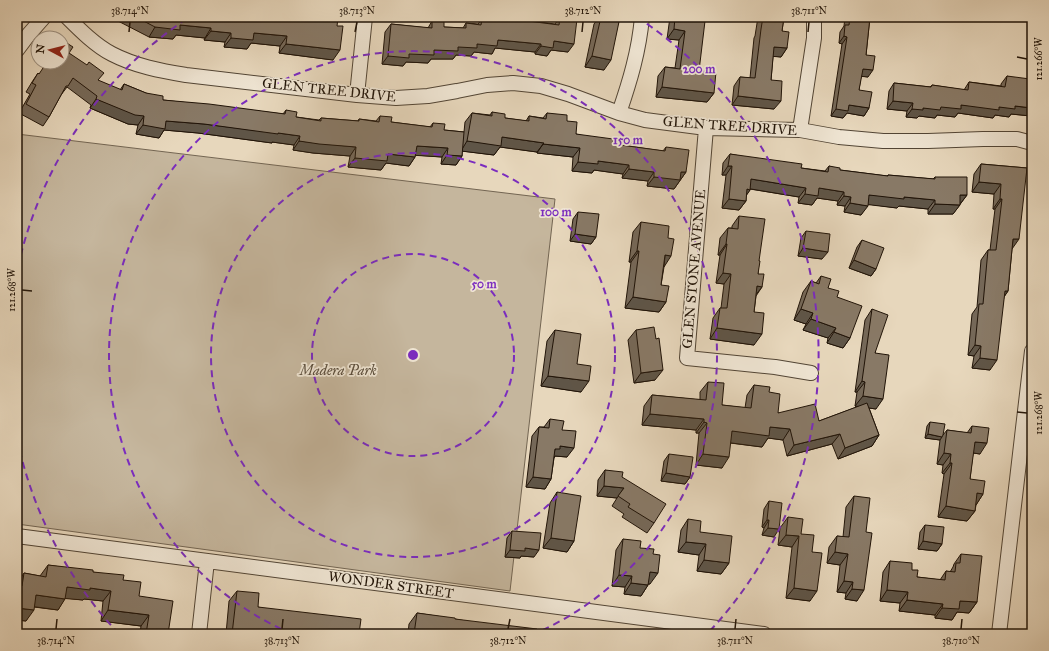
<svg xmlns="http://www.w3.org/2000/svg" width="1049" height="651" viewBox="0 0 1049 651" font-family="'IM FELL Great Primer',serif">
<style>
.green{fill:#c5b69d;stroke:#736552}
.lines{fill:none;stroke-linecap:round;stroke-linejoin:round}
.street-casing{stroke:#524535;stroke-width:16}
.street{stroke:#efe5d3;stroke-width:14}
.wall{fill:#756858;stroke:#211408}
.shaded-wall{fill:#5f5547;stroke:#211408}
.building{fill:#887966;stroke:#211408}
.ticks{fill:none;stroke:#211408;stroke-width:1.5}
.ring{fill:none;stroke:#7b2cbf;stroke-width:2;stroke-dasharray:7 5}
.labels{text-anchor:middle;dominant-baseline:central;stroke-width:3.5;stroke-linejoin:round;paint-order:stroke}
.street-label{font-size:14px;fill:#211408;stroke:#efe5d3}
.park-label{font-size:14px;font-style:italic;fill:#5a4d3c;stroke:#efe5d3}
.centre{fill:#7b2cbf;stroke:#efe5d3;stroke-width:2}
.ring-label{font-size:12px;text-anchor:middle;font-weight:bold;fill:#7b2cbf;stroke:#efe5d3;stroke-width:3.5;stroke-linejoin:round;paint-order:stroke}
.neatline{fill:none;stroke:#211408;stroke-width:1.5}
.ticks-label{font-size:10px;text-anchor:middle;fill:#211408}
</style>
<rect width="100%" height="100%" fill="#e7d7bc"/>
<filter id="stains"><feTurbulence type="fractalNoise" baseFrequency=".005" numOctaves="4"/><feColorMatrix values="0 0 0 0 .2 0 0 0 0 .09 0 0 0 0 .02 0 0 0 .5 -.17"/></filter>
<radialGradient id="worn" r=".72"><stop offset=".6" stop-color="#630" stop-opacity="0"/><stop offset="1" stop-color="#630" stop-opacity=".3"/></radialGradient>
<path class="green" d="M 17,134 L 555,199 L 510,591 L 17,524 Z"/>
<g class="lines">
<g class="street-casing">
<path id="street" d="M 67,17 C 80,30 96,46 112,54 C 135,66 161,71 186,75 L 357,95 L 396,98 L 428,96 L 457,91 L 487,85 L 513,83 L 541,86 L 568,94 L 619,113 L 645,120 L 706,128 L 800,130 L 839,137 L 883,141 L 928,141 L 983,139 L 1017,139 L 1032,143
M 17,50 L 29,34 L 44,17
M 357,95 L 365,17
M 619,113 C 630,81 639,51 642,17
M 706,128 L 687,358 L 775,367 L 811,373
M 800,130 L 814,38 L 814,17
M 17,536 L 764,634
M 199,634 L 207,561
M 999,634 L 1032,351"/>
</g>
<use href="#street" class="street"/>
</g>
<path class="wall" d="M 120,17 L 243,17 L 243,18 L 263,19 L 264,17 L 287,17 L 287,19 L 309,21 L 311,17 L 332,17 L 333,60 L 279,53 L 280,46 L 251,43 L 247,49 L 224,47 L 225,42 L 204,40 L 205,38 L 176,35 L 173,39 L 149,37 L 118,21 Z
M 560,17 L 568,52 L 551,50 L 547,56 L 535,54 L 535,52 L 495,48 L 492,54 L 474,52 L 471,56 L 456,55 L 453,59 L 431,59 L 428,63 L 406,62 L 403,66 L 382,64 L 385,32 L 391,24 L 428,28 L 432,21 L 444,27 L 463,28 L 466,23 L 478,24 L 482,19 L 503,21 L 505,18 L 555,24 Z
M 599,17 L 620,17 L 604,70 L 585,67 L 594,24 Z
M 670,17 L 699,17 L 699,71 L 714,93 L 707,102 L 656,97 L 658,76 L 665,67 L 675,68 L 679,40 L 667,39 Z
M 758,17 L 784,17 L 782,31 L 787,48 L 781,57 L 773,56 L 771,80 L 774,109 L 732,105 L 734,86 L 740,77 L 750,78 L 754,38 L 755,36 Z
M 845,17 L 870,17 L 866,55 L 868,77 L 861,76 L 859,90 L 869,108 L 864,116 L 847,113 L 843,118 L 831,116 L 842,44 L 839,43 L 840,32 L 844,26 Z
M 69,53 L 98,81 L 120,90 L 124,84 L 163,100 L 283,114 L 286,110 L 296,117 L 319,120 L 321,118 L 358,121 L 359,119 L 376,121 L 380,116 L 391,122 L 430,127 L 433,123 L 444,130 L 464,132 L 465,122 L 472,113 L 490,115 L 492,112 L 505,118 L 526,121 L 529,116 L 543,118 L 547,113 L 567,121 L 576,134 L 613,144 L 663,151 L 666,147 L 686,172 L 674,189 L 647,186 L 648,181 L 622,178 L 623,174 L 594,170 L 592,173 L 572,171 L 573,157 L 537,153 L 537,152 L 500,147 L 494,155 L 462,151 L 462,156 L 456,165 L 441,164 L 442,157 L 415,155 L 415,157 L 409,166 L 386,163 L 381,170 L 348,167 L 350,156 L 313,153 L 293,150 L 294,145 L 272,142 L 272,143 L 198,133 L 164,130 L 159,138 L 136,134 L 138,125 L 128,124 L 90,108 L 91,105 L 67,87 L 61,95 L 49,117 L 43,126 L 19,113 L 30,94 L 26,92 L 32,82 L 38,73 L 39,74 Z
M 1007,76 L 1030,86 L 1031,116 L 1011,114 L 1009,117 L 995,115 L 993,118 L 958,113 L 955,117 L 937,115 L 935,118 L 919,116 L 917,118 L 906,117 L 907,111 L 887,109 L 889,91 L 894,83 L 930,87 L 932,85 L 964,90 L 969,82 L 1001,86 L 1001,84 Z
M 730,154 L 801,168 L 825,171 L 829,166 L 840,170 L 887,176 L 888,175 L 933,179 L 935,177 L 967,195 L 953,214 L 928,214 L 928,209 L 899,206 L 897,208 L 868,204 L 861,215 L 844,212 L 845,206 L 837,205 L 838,201 L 817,198 L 812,205 L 798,203 L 799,197 L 750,189 L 750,190 L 746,195 L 746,201 L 739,210 L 722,208 L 726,175 L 722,175 L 723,163 Z
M 981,164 L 1027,168 L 1012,249 L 1008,291 L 1004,297 L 990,370 L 972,368 L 974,356 L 968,355 L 972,314 L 977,307 L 981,260 L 988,250 L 990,250 L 995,209 L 993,209 L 994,194 L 972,192 L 974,174 Z
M 578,212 L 596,237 L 591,244 L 570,241 L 573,219 Z
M 739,216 L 759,261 L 758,274 L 762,287 L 756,296 L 754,312 L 754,345 L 710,339 L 713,318 L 720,308 L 721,308 L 724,284 L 716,283 L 720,255 L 718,255 L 720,238 L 728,228 L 732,228 L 732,226 Z
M 641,222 L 664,267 L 661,285 L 666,302 L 659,312 L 625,308 L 631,262 L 629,262 L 633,232 Z
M 806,231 L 822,259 L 798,256 L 801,238 Z
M 862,240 L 876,269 L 871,276 L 849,268 L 857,247 Z
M 821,276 L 828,288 L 837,297 L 850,338 L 843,348 L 827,343 L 828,338 L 803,330 L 806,324 L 794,320 L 803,292 L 811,281 L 816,283 Z
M 872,309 L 875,353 L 876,409 L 869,408 L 879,435 L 872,446 L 838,459 L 832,444 L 787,456 L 783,440 L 768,438 L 762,447 L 730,443 L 722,468 L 696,465 L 699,433 L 696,433 L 696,430 L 642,425 L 644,406 L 652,395 L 700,400 L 700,392 L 708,382 L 722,405 L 745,408 L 747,395 L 754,385 L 769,392 L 778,413 L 819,421 L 857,407 L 855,406 L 857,392 L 855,392 L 865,320 Z
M 555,330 L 581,392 L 541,386 L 547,341 Z
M 636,330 L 656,339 L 655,380 L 634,383 L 628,340 Z
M 550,419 L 562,430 L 567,457 L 555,456 L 554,458 L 551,479 L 545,489 L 526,487 L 532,436 L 539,427 L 544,427 Z
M 930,422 L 943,435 L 947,430 L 967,433 L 972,426 L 980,454 L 973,453 L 970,479 L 983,494 L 976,505 L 975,511 L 967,521 L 938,517 L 944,474 L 942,473 L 943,465 L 937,464 L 940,440 L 925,438 L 927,426 Z
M 669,454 L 690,477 L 685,484 L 661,481 L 664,461 Z
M 605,470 L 622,477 L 654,523 L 647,533 L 622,517 L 624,514 L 612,506 L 617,498 L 597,496 L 598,480 Z
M 557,492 L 574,541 L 567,552 L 543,548 L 550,503 Z
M 854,496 L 857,601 L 845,599 L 846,593 L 837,592 L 840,565 L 827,563 L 829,547 L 837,536 L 843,537 L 846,507 Z
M 769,501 L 774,537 L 762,535 L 764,528 L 762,527 L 764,509 Z
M 788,517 L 801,534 L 812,552 L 810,601 L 786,598 L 792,547 L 778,545 L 780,528 Z
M 688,519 L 729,563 L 721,574 L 697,571 L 699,555 L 678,552 L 681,530 Z
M 925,525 L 942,544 L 937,551 L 918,549 L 920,532 Z
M 512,531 L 534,557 L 521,556 L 520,558 L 505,557 L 507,538 Z
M 623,539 L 640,548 L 650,584 L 648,584 L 648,585 L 641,596 L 624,594 L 625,587 L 612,586 L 616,550 Z
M 961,554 L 977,602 L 969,613 L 957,612 L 952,620 L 935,618 L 935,615 L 899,611 L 900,603 L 880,601 L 883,572 L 890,561 L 912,570 L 917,577 L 940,580 L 946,571 L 950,572 L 953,567 L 954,564 Z
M 48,565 L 93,572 L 123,580 L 139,596 L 168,634 L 140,634 L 141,626 L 101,621 L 103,601 L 84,599 L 83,600 L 65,598 L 58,610 L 34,607 L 26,621 L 17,620 L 17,583 L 24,573 L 40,576 Z
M 237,591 L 258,607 L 359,634 L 226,634 L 229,601 Z
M 1032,608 L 1032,630 L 1029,630 Z
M 417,613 L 455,619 L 537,634 L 408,634 L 409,624 Z"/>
<path class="shaded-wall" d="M 180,25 L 211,28 L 205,38 L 176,35 L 173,39 L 149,37 L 155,27 Z
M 674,29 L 685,31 L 679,40 L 667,39 Z
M 211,31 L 231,33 L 225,42 L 204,40 Z
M 254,33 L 287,36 L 280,46 L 251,43 L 247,49 L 224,47 L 231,38 Z
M 844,36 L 847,37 L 842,44 L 839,43 Z
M 498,40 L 541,44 L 535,52 L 495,48 L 492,54 L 474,52 L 471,56 L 456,55 L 453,59 L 431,59 L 428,63 L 406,62 L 403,66 L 382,64 L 388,56 L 477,44 Z
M 554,41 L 574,44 L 568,52 L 551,50 L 547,56 L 535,54 L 541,46 Z
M 286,44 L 340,50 L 333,60 L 279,53 Z
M 774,47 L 787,48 L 781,57 L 768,56 Z
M 592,56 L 611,60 L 604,70 L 585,67 Z
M 863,69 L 873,70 L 868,77 L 858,76 Z
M 662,87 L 714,93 L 707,102 L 656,97 Z
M 738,96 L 781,101 L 774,109 L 732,105 Z
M 96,99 L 144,116 L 138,125 L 128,124 L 90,108 Z
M 893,101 L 913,103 L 907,111 L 887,109 Z
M 849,105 L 869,108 L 864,116 L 847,113 L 843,118 L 831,116 L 836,109 Z
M 961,105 L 999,107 L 1015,106 L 1032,108 L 1032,115 L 1031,116 L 1011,114 L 1009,117 L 995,115 L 993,118 L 958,113 L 955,117 L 937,115 L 935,118 L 919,116 L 917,118 L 906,117 L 912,109 L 923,108 Z
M 166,121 L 204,124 L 278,133 L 300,136 L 294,145 L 272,142 L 272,143 L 198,133 L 164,130 L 159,138 L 136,134 L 143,125 Z
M 502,137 L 544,143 L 537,152 L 500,147 L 494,155 L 461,151 L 467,141 Z
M 299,141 L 356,147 L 350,156 L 313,153 L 293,150 Z
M 543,144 L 580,148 L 573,157 L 537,153 Z
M 417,146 L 448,148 L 442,157 L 410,155 Z
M 388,154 L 415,157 L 409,166 L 386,163 L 381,170 L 348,167 L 355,158 Z
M 447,155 L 462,156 L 456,165 L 441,164 Z
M 598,161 L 629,165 L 623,174 L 594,170 L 592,173 L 572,171 L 578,162 Z
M 728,166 L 732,166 L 726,175 L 722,175 Z
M 629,169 L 654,172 L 648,181 L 622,178 Z
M 681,172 L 686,172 L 674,189 L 647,186 L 654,177 Z
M 751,179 L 806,188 L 799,197 L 745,188 Z
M 979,182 L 1001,184 L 994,194 L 972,192 Z
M 819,188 L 844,192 L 838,201 L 817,198 L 812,205 L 798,203 L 805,194 Z
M 747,189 L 750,190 L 744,199 Z
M 869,195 L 904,197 L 935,200 L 928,209 L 899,206 L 897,208 L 863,204 Z
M 960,195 L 967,195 L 960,204 L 953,204 Z
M 844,196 L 851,197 L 845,206 L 837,205 Z
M 729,199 L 746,201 L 739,210 L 722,208 Z
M 1000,199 L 1002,199 L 995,209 L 993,209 Z
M 850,203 L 868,206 L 861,215 L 844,212 Z
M 935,204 L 960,205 L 953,214 L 928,214 Z
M 575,234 L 596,237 L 591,244 L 570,241 Z
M 1013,239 L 1019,239 L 1012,249 Z
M 726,244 L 727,244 L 720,255 L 718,255 Z
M 803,248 L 828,252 L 822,259 L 798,256 Z
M 637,251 L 639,251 L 631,262 L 629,262 Z
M 665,255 L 671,256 L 664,267 Z
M 854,260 L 876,269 L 871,276 L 849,268 Z
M 723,273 L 731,274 L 724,284 L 716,283 Z
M 757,286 L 762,287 L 754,297 Z
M 1005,291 L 1008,291 L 1001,301 Z
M 633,297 L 666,302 L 659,312 L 625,308 Z
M 801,309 L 813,313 L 806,324 L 794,320 Z
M 811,319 L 836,328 L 828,338 L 803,330 Z
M 717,328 L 762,334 L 754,345 L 710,339 Z
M 834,332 L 850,338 L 843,348 L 827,343 Z
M 975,345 L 981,346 L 974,356 L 968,355 Z
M 980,358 L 997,360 L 990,370 L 972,368 Z
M 663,370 L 655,380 L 634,383 L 641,373 Z
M 548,376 L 589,381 L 581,392 L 541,386 Z
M 862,381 L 865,382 L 857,392 L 855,392 Z
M 863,396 L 883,399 L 876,409 L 855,406 Z
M 650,414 L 704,419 L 696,430 L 642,425 Z
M 704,422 L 707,423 L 699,433 L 696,433 Z
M 770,427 L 790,429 L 783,440 L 768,438 L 762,447 L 724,442 L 732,431 Z
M 840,434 L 832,444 L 787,456 L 794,445 Z
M 928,434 L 942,437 L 940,440 L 925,438 Z
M 879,435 L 872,446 L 838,459 L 845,448 Z
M 975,442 L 987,443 L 980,454 L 967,452 Z
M 560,446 L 574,448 L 567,457 L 555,456 L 553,459 L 555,449 Z
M 944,453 L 951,454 L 943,465 L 937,464 Z
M 703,454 L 729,457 L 722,468 L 696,465 Z
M 950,463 L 952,463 L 944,474 L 942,473 Z
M 666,473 L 690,477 L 685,484 L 661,481 Z
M 533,477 L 551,479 L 545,489 L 526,487 Z
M 604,486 L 624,488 L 617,498 L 597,496 Z
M 977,493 L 983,494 L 976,505 L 970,504 Z
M 946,506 L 975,511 L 967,521 L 938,517 Z
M 767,520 L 769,520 L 764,528 L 762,527 Z
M 768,528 L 779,529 L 774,537 L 762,535 Z
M 786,535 L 799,536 L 792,547 L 778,545 Z
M 551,538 L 574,541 L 567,552 L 543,548 Z
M 923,541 L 942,544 L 937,551 L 918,549 Z
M 686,542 L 706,544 L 699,555 L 678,552 Z
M 525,548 L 539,550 L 534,557 L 521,556 L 520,558 L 505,557 L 510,550 Z
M 835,552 L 848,554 L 840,565 L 827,563 Z
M 704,560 L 729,563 L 721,574 L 697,571 Z
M 650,572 L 658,573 L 650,584 L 642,583 Z
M 619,575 L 632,576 L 625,587 L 612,586 Z
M 844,581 L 853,582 L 846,593 L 837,592 Z
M 631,583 L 648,585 L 641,596 L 624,594 Z
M 67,587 L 90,588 L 111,591 L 103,601 L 84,599 L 83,600 L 59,598 Z
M 794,588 L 817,591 L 810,601 L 786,598 Z
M 852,589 L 864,590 L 857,601 L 845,599 Z
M 887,590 L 908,592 L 900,603 L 880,601 Z
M 36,595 L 65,599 L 58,610 L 29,606 Z
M 907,600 L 943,604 L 935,615 L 899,611 Z
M 960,601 L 977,602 L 969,613 L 957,612 L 952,620 L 935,618 L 942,608 Z
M 17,608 L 34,610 L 26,621 L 17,620 Z
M 108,610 L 149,615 L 141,626 L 101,621 Z
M 1032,626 L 1032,630 L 1029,630 Z"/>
<path class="building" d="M 136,17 L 243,17 L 243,18 L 268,20 L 268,17 L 287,17 L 287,19 L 312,21 L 312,17 L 332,17 L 331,18 L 338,18 L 337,26 L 343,26 L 340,50 L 286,44 L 287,36 L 254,33 L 253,40 L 231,38 L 231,33 L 211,31 L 211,28 L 180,25 L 180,30 L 155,27 Z
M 560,17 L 577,19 L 574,44 L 554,41 L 553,48 L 541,46 L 541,44 L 498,40 L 497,46 L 477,44 L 477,48 L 458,47 L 458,51 L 434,50 L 434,55 L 409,54 L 409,58 L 388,56 L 391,24 L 432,28 L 432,21 L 444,21 L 444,27 L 466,28 L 466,23 L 481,25 L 482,19 L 505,21 L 505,18 L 559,25 Z
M 601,17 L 620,17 L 611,60 L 592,56 Z
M 675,17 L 699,17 L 699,20 L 705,21 L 699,71 L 716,72 L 714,93 L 662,87 L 665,67 L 680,69 L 685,31 L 674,29 Z
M 763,17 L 784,17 L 782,31 L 789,32 L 787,48 L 774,47 L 771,80 L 782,81 L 781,101 L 738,96 L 740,77 L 755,78 L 761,29 Z
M 850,17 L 870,17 L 866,55 L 875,56 L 873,70 L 863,69 L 859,90 L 872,92 L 869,108 L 849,105 L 848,111 L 836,109 L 847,37 L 844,36 L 845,25 L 849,25 Z
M 62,40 L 73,47 L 69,53 L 87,65 L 89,62 L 104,73 L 98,80 L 122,90 L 124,84 L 146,93 L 163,96 L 163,100 L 209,104 L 285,114 L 286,110 L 297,112 L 296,117 L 321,121 L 321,118 L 359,121 L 359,119 L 379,122 L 380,116 L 392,117 L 391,122 L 432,127 L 433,123 L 445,124 L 444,130 L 464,132 L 462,156 L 447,155 L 448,148 L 417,146 L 415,157 L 388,154 L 387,161 L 355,158 L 356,147 L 319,144 L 299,141 L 300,136 L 278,133 L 278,134 L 204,124 L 166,121 L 165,129 L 143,125 L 144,116 L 135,115 L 96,99 L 97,96 L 73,78 L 68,86 L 66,86 L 49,117 L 26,104 L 36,85 L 32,83 L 38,73 L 39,74 L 47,62 L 62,62 Z
M 1007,76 L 1030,79 L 1030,86 L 1032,86 L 1032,108 L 1015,106 L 1015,109 L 999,107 L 999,110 L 961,105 L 961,109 L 941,107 L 940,110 L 923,108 L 923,110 L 912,109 L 913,103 L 893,101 L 894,83 L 931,87 L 932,85 L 968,90 L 969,82 L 1005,87 Z
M 492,112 L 505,114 L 505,118 L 529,121 L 529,116 L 546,119 L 547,113 L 567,115 L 567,121 L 577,122 L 576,134 L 613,139 L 613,144 L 665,151 L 666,147 L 689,150 L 686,172 L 681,172 L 680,180 L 654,177 L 654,172 L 629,169 L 629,165 L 598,161 L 598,164 L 578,162 L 580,148 L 543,144 L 544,143 L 502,137 L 501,146 L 467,141 L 472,113 L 492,116 Z
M 730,154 L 802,164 L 801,168 L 828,172 L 829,166 L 840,168 L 840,170 L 888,176 L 888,175 L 935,179 L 935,177 L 967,177 L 967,195 L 960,195 L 960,205 L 935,204 L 935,200 L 904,197 L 904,199 L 869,195 L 868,206 L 850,203 L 851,197 L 844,196 L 844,192 L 819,188 L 818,196 L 805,194 L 806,188 L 751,179 L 750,190 L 747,189 L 746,201 L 729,199 L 732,166 L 728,166 Z
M 981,164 L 1027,168 L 1019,239 L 1013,239 L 1008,291 L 1005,291 L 997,360 L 980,358 L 981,346 L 975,345 L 979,304 L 983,304 L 988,250 L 996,250 L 1002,199 L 1000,199 L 1001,184 L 979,182 Z
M 578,212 L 599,214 L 596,237 L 575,234 Z
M 739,216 L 765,219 L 759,261 L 760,261 L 758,274 L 764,274 L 762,287 L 757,286 L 754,312 L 764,313 L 762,334 L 717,328 L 720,308 L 727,308 L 731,274 L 723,273 L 727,244 L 726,244 L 728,228 L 738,229 Z
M 641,222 L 669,226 L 668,238 L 674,239 L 671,256 L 665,255 L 661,285 L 669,286 L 666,302 L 633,297 L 639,251 L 637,251 Z
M 806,231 L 830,234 L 828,252 L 803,248 Z
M 862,240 L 884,248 L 876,269 L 854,260 Z
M 821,276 L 831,279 L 828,288 L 839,291 L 837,297 L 862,306 L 850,338 L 834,332 L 836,328 L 811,319 L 813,313 L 801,309 L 811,281 L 819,284 Z
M 872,309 L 888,315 L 875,353 L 889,355 L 883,399 L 863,396 L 865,382 L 862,381 Z
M 654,327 L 656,339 L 659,338 L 663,370 L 641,373 L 636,330 Z
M 555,330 L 581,334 L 577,364 L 591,366 L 589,381 L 548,376 Z
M 708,382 L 724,383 L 722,405 L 751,408 L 754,385 L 770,387 L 769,392 L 780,394 L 778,413 L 815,404 L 819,421 L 867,403 L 879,435 L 845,448 L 840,434 L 794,445 L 790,429 L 770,427 L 769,436 L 732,431 L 729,457 L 703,454 L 707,423 L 704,422 L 704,419 L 650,414 L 652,395 L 706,400 Z
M 550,419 L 564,421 L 562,430 L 576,431 L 574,448 L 560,446 L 560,449 L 555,449 L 551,479 L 533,477 L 539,427 L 549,428 Z
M 930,422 L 945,424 L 943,435 L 942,437 L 928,434 Z
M 972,426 L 989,428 L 987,443 L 975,442 L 970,479 L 985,481 L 983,494 L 977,493 L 975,511 L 946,506 L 952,463 L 950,463 L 951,454 L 944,453 L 947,430 L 971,433 Z
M 669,454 L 693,457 L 690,477 L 666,473 Z
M 605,470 L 623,472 L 622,477 L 666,504 L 654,523 L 628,507 L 630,504 L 618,496 L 624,488 L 604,486 Z
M 557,492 L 581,496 L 574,541 L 551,538 Z
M 854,496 L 870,498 L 866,532 L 872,533 L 864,590 L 852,589 L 853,582 L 844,581 L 848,554 L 835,552 L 837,536 L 849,537 Z
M 769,501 L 782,503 L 779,529 L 768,528 L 769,520 L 767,520 Z
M 788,517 L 803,519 L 801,534 L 814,535 L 812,552 L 822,553 L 817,591 L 794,588 L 799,536 L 786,535 Z
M 688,519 L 701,521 L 700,532 L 732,536 L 729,563 L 704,560 L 706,544 L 686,542 Z
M 925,525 L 944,527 L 942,544 L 923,541 Z
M 512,531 L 541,533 L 539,550 L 525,548 L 525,551 L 510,550 Z
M 623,539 L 641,541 L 640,548 L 654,549 L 653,554 L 660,555 L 658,573 L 650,572 L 648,585 L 631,583 L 632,576 L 619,575 Z
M 961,554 L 982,556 L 977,602 L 960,601 L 959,609 L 942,608 L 943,604 L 907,600 L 908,592 L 887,590 L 890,561 L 912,563 L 912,570 L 918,570 L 917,577 L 945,580 L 946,571 L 955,572 L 956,563 L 960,563 Z
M 48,565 L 93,570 L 93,572 L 124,575 L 123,580 L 141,582 L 139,596 L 173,601 L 168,634 L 146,634 L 149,615 L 108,610 L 111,591 L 90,588 L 90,590 L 67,587 L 65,599 L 36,595 L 34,610 L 17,608 L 17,585 L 22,586 L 24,573 L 46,577 Z
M 237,591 L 259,593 L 258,607 L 361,619 L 359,634 L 232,634 Z
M 417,613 L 455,618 L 455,619 L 537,629 L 537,634 L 414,634 Z
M 371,631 L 395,634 L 371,634 Z"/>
<path class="ticks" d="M 129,32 L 130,22M 355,32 L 357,22M 582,32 L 583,22M 808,32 L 809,22M 1017,57 L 1027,59M 22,290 L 32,291M 1017,412 L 1027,413M 56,629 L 57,619M 282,629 L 283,619M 508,629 L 510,619M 735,629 L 736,619M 961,629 L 962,619"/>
<g class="ring">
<circle cx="413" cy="355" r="101"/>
<circle cx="413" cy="355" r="202"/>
<path d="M292 634A304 304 0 1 1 534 634"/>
<path d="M119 634A405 405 0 0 1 18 443M18 267A405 405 0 0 1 189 17M637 17A405 405 0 0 1 707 634"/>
</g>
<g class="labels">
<g class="street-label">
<text transform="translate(329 90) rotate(6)">GLEN TREE DRIVE</text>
<text transform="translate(730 126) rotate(4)">GLEN TREE DRIVE</text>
<text transform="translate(694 269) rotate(-85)">GLEN STONE AVENUE</text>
<text transform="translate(391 585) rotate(8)">WONDER STREET</text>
</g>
<g class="park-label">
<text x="338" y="370">Madera Park</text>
</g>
</g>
<circle cx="413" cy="355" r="6" class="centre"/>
<g class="ring-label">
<text x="699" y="73">200 m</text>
<text x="628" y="144">150 m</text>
<text x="556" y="216">100 m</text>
<text x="484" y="288">50 m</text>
</g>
<rect width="1049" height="651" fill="none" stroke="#e7d7bc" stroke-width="44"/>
<g transform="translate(50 50) rotate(277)"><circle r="19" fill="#efe5d3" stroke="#9d9182"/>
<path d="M0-3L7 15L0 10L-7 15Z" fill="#8f2418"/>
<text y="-6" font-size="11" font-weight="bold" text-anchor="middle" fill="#211408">N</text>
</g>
<rect x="22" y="22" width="1005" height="607" class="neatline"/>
<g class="ticks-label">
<text x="130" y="14">38.714°N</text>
<text x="357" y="14">38.713°N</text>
<text x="583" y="14">38.712°N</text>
<text x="809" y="14">38.711°N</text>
<text transform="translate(1038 59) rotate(-90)" y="4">121.266°W</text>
<text transform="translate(11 290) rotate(-90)" y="4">121.268°W</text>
<text transform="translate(1038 413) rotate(-90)" y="4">121.268°W</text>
<text x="56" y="644">38.714°N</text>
<text x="282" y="644">38.713°N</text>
<text x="508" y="644">38.712°N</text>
<text x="735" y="644">38.711°N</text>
<text x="961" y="644">38.710°N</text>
</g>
<rect width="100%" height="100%" filter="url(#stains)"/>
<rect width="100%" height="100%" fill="url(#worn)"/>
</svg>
